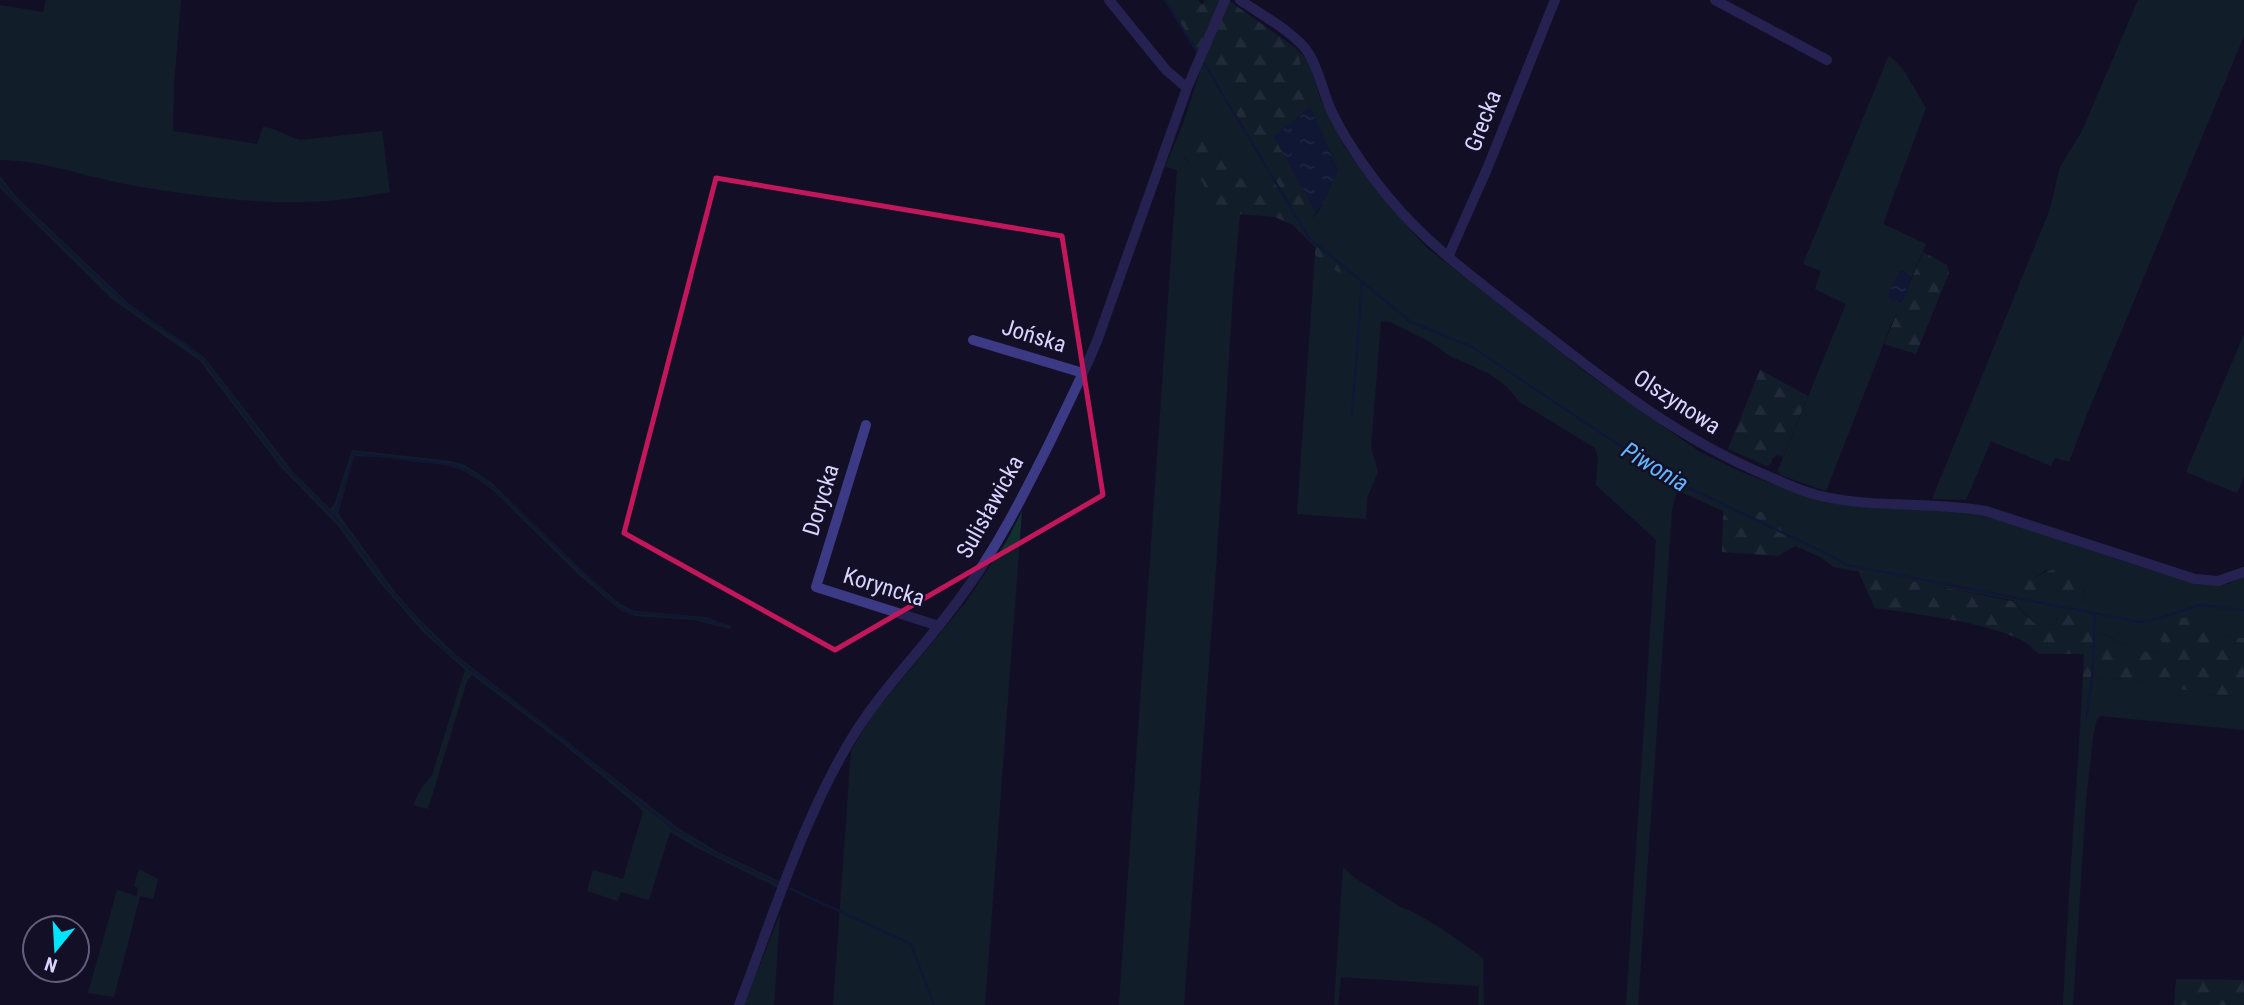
<svg xmlns="http://www.w3.org/2000/svg" width="2244" height="1005" viewBox="0 0 2244 1005" font-family="'Roboto Condensed',sans-serif">
<style>
.grass{fill:#12302f}
.forest{fill:url(#forest-firs)}
.water{fill:url(#water-ripples)}
.lines{fill:none;stroke-linecap:round;stroke-linejoin:round}
.stream{stroke:#0c2248;stroke-width:2.5}
.minor{stroke:#3d3a85;stroke-width:10}
.marked{fill:none;stroke:#c2185b;stroke-width:5;stroke-linejoin:round}
.labels{text-anchor:middle;dominant-baseline:central;stroke-width:5;stroke-linejoin:round;paint-order:stroke}
.street-label{font-size:23px;fill:#d9d4ff;stroke:#130f26}
.water-label{font-size:24px;font-style:italic;fill:#62b6ff;stroke:#130f26}
</style>
<defs>
<pattern id="forest-firs" width="22" height="20" patternUnits="userSpaceOnUse" patternTransform="scale(1.75)"><rect width="22" height="20" fill="#12302f"/><path d="M5 1l3.5 6h-7zM16 11l3.5 6h-7z" fill="#344d4e"/></pattern>
<pattern id="water-ripples" width="26" height="14" patternUnits="userSpaceOnUse" patternTransform="scale(1.75)"><rect width="26" height="14" fill="#0c2248"/><path d="M2 4q2-2 4 0t4 0M15 11q2-2 4 0t4 0" fill="none" stroke="#2f4163"/></pattern>
</defs>
<rect width="100%" height="100%" fill="#130f26"/>
<path class="grass" d="M 46,0 L 181,0 L 174,84 L 173,131 L 257,144 L 263,127 C 277,128 287,137 300,140 L 382,131 L 390,192 C 372,195 355,198 337,200 C 267,207 194,196 125,184 C 84,176 42,160 0,160 L 0,5 L 43,12 Z
M 2138,0 L 2244,0 L 2244,36 L 2087,414 L 2069,462 L 2055,458 L 2051,466 L 1991,441 L 1966,500 L 1932,499 L 2050,209 L 2060,167 L 2082,131 Z
M 1297,49 L 1310,64 L 1320,98 L 1345,148 L 1393,210 L 1426,247 L 1596,380 L 1700,452 L 1744,473 L 1805,496 L 1983,514 L 2135,565 L 2201,585 L 2227,584 L 2244,577 L 2244,638 L 2222,636 L 2194,617 L 2168,652 C 2138,656 2120,642 2094,629 L 2092,612 L 2082,611 L 2085,589 L 2046,570 L 2032,580 L 2028,600 L 2052,592 L 2059,595 L 2056,625 L 2034,623 L 2012,600 L 1833,567 L 1822,558 L 1795,546 L 1796,534 L 1784,528 L 1771,513 L 1742,509 L 1723,516 L 1723,511 L 1690,496 L 1677,491 L 1672,509 L 1638,1005 L 1626,1005 L 1656,540 L 1596,485 L 1598,457 L 1595,448 L 1520,402 L 1507,387 L 1490,374 L 1450,356 L 1432,343 L 1390,322 L 1381,321 L 1371,447 L 1378,472 L 1367,498 L 1366,519 L 1297,514 L 1315,255 L 1339,273 L 1342,252 L 1309,223 L 1321,208 L 1338,170 L 1310,107 Z
M 1889,55 L 1903,69 L 1926,108 L 1883,224 L 1926,244 L 1911,278 L 1904,271 L 1899,272 L 1893,285 L 1899,302 L 1903,301 L 1891,325 L 1826,491 L 1780,475 L 1778,470 L 1846,304 L 1815,289 L 1821,271 L 1803,264 Z
M 1203,62 L 1272,176 C 1265,178 1257,181 1249,181 C 1226,181 1218,154 1214,135 L 1190,128 L 1184,157 L 1205,185 L 1212,209 L 1240,214 L 1233,291 L 1217,554 L 1184,1005 L 1119,1005 L 1177,170 L 1165,167 L 1184,121 Z
M 0,176 L 17,198 L 129,304 L 204,357 L 293,472 L 330,509 L 335,503 L 352,450 L 450,461 L 465,465 L 492,483 L 583,572 L 620,604 L 634,611 L 705,617 L 731,626 L 730,629 L 695,620 L 636,616 L 620,610 L 577,573 L 495,492 C 482,482 469,472 453,467 C 424,458 386,457 355,456 L 353,460 L 338,513 L 394,591 L 420,620 L 456,655 L 678,828 L 718,852 L 781,882 L 778,888 L 695,847 L 670,832 L 649,900 L 621,892 L 618,901 L 587,891 L 593,870 L 623,879 L 643,812 L 638,806 L 561,742 L 472,675 L 467,681 L 428,809 L 413,805 L 422,787 L 432,775 L 465,670 L 423,632 L 377,579 L 338,526 L 280,466 L 200,361 L 112,299 L 0,188 Z
M 2244,334 L 2244,477 L 2237,493 L 2186,472 Z
M 1022,511 L 985,1005 L 833,1005 L 851,751 L 874,713 L 966,602 L 1006,542 Z
M 2083,677 L 2159,683 L 2203,695 L 2244,696 L 2244,730 L 2100,716 L 2097,719 L 2093,737 L 2086,800 L 2073,1005 L 2063,1005 C 2068,896 2077,786 2083,677 Z
M 1343,867 L 1355,878 L 1400,907 L 1413,912 L 1442,929 L 1483,958 L 1484,1005 L 1478,1005 L 1479,986 L 1341,977 L 1338,1005 L 1334,1005 Z
M 139,869 L 158,879 L 153,899 L 140,896 L 114,997 L 88,993 L 117,890 L 137,896 L 138,888 L 134,886 Z
M 780,914 L 774,1005 L 744,1005 Z"/>
<path class="forest" d="M 1165,0 L 1198,0 L 1202,5 L 1205,0 L 1228,0 L 1297,49 L 1310,107 L 1274,137 L 1316,212 L 1310,223 L 1342,252 L 1348,265 L 1339,273 L 1315,255 L 1315,247 L 1293,225 L 1275,217 L 1240,214 L 1212,210 L 1204,185 L 1184,156 L 1190,128 L 1214,135 C 1222,171 1233,188 1272,176 Z
M 1923,252 L 1947,265 L 1949,273 L 1916,354 L 1884,344 Z
M 1760,370 L 1808,396 L 1783,457 L 1777,455 L 1773,458 L 1770,465 L 1767,466 L 1728,449 Z
M 1742,509 L 1771,513 L 1784,528 L 1796,534 L 1795,546 L 1778,556 L 1722,552 L 1723,516 Z
M 2060,568 C 2089,571 2086,588 2082,611 L 2095,613 L 2094,629 C 2118,642 2139,656 2167,652 L 2160,639 L 2170,619 L 2194,617 L 2222,636 L 2244,638 L 2244,696 L 2203,695 L 2159,683 L 2083,677 L 2084,654 L 2039,654 C 2034,650 2028,644 2022,640 C 1984,622 1918,614 1875,608 L 1859,573 L 1860,571 L 2012,601 L 2034,623 L 2056,625 L 2059,595 L 2052,592 L 2028,600 L 2013,598 L 2021,583 C 2036,579 2045,570 2060,568 Z
M 2176,979 L 2244,980 L 2244,1005 L 2174,1005 Z"/>
<path class="water" d="M 1310,107 L 1338,170 L 1321,208 L 1316,212 L 1274,137 Z
M 1904,271 L 1911,278 L 1903,301 L 1891,301 L 1887,296 L 1899,272 Z"/>
<g class="lines">
<path class="stream" d="M 1165,0 L 1197,52
M 1204,63 L 1309,238 L 1411,322 L 1472,347 L 1670,479 L 1830,555 L 1847,565 L 2140,622 L 2157,619 L 2200,605 L 2244,610
M 0,181 L 13,198 L 128,306 L 185,344 L 204,360 L 279,460 L 342,525 L 390,590 L 443,648 L 558,736 L 675,830 L 712,852 L 779,884
M 1352,417 L 1362,282
M 334,517 L 354,453 L 454,465 L 474,474 L 496,490 L 620,608 L 634,613 L 697,618 L 725,625
M 2086,718 L 2092,679 L 2095,613
M 791,889 L 911,944 L 934,1005"/>
<path class="minor" d="M 1109,0 L 1166,70 L 1187,88
M 1240,0 C 1260,14 1287,28 1304,47 C 1318,64 1322,90 1331,110 C 1346,142 1367,171 1389,198 C 1427,244 1474,278 1520,314 C 1598,375 1676,438 1768,476 C 1784,483 1800,491 1817,495 C 1872,509 1931,501 1986,511 L 2195,579 L 2218,581 L 2244,572
M 1715,0 L 1827,60
M 1448,257 L 1487,169 L 1555,0
M 973,340 L 1083,373
M 866,425 L 816,587 L 939,626
M 739,1005 C 772,919 803,819 850,741 C 881,689 925,647 960,598 C 996,550 1023,496 1050,442 C 1066,408 1083,375 1097,341 L 1187,88 L 1225,0"/>
</g>
<path d="M0 0H2244V1005H0ZM 716,178 L 1062,236 L 1103,495 L 835,650 L 624,533 Z" fill="#130f26" fill-opacity=".55" fill-rule="evenodd"/>
<path class="marked" d="M 716,178 L 1062,236 L 1103,495 L 835,650 L 624,533 Z"/>
<g class="labels">
<g class="street-label">
<text transform="translate(1483 121) rotate(-69)">Grecka</text>
<text transform="translate(1034 336) rotate(17)">Jońska</text>
<text transform="translate(1677 402) rotate(33)">Olszynowa</text>
<text transform="translate(821 500) rotate(-73)">Dorycka</text>
<text transform="translate(990 507) rotate(-61)">Sulisławicka</text>
<text transform="translate(884 587) rotate(17)">Koryncka</text>
</g>
<g class="water-label">
<text transform="translate(1655 467) rotate(31)">Piwonia</text>
</g>
</g>
<g transform="translate(56 949) rotate(198)"><circle r="33" fill="#130f26" stroke="#625e7d" stroke-width="2"/>
<path d="M0-5L12 26L0 18L-12 26Z" fill="#00e5ff"/>
<text y="-10" font-size="19" font-weight="bold" text-anchor="middle" fill="#d9d4ff">N</text>
</g>
</svg>
